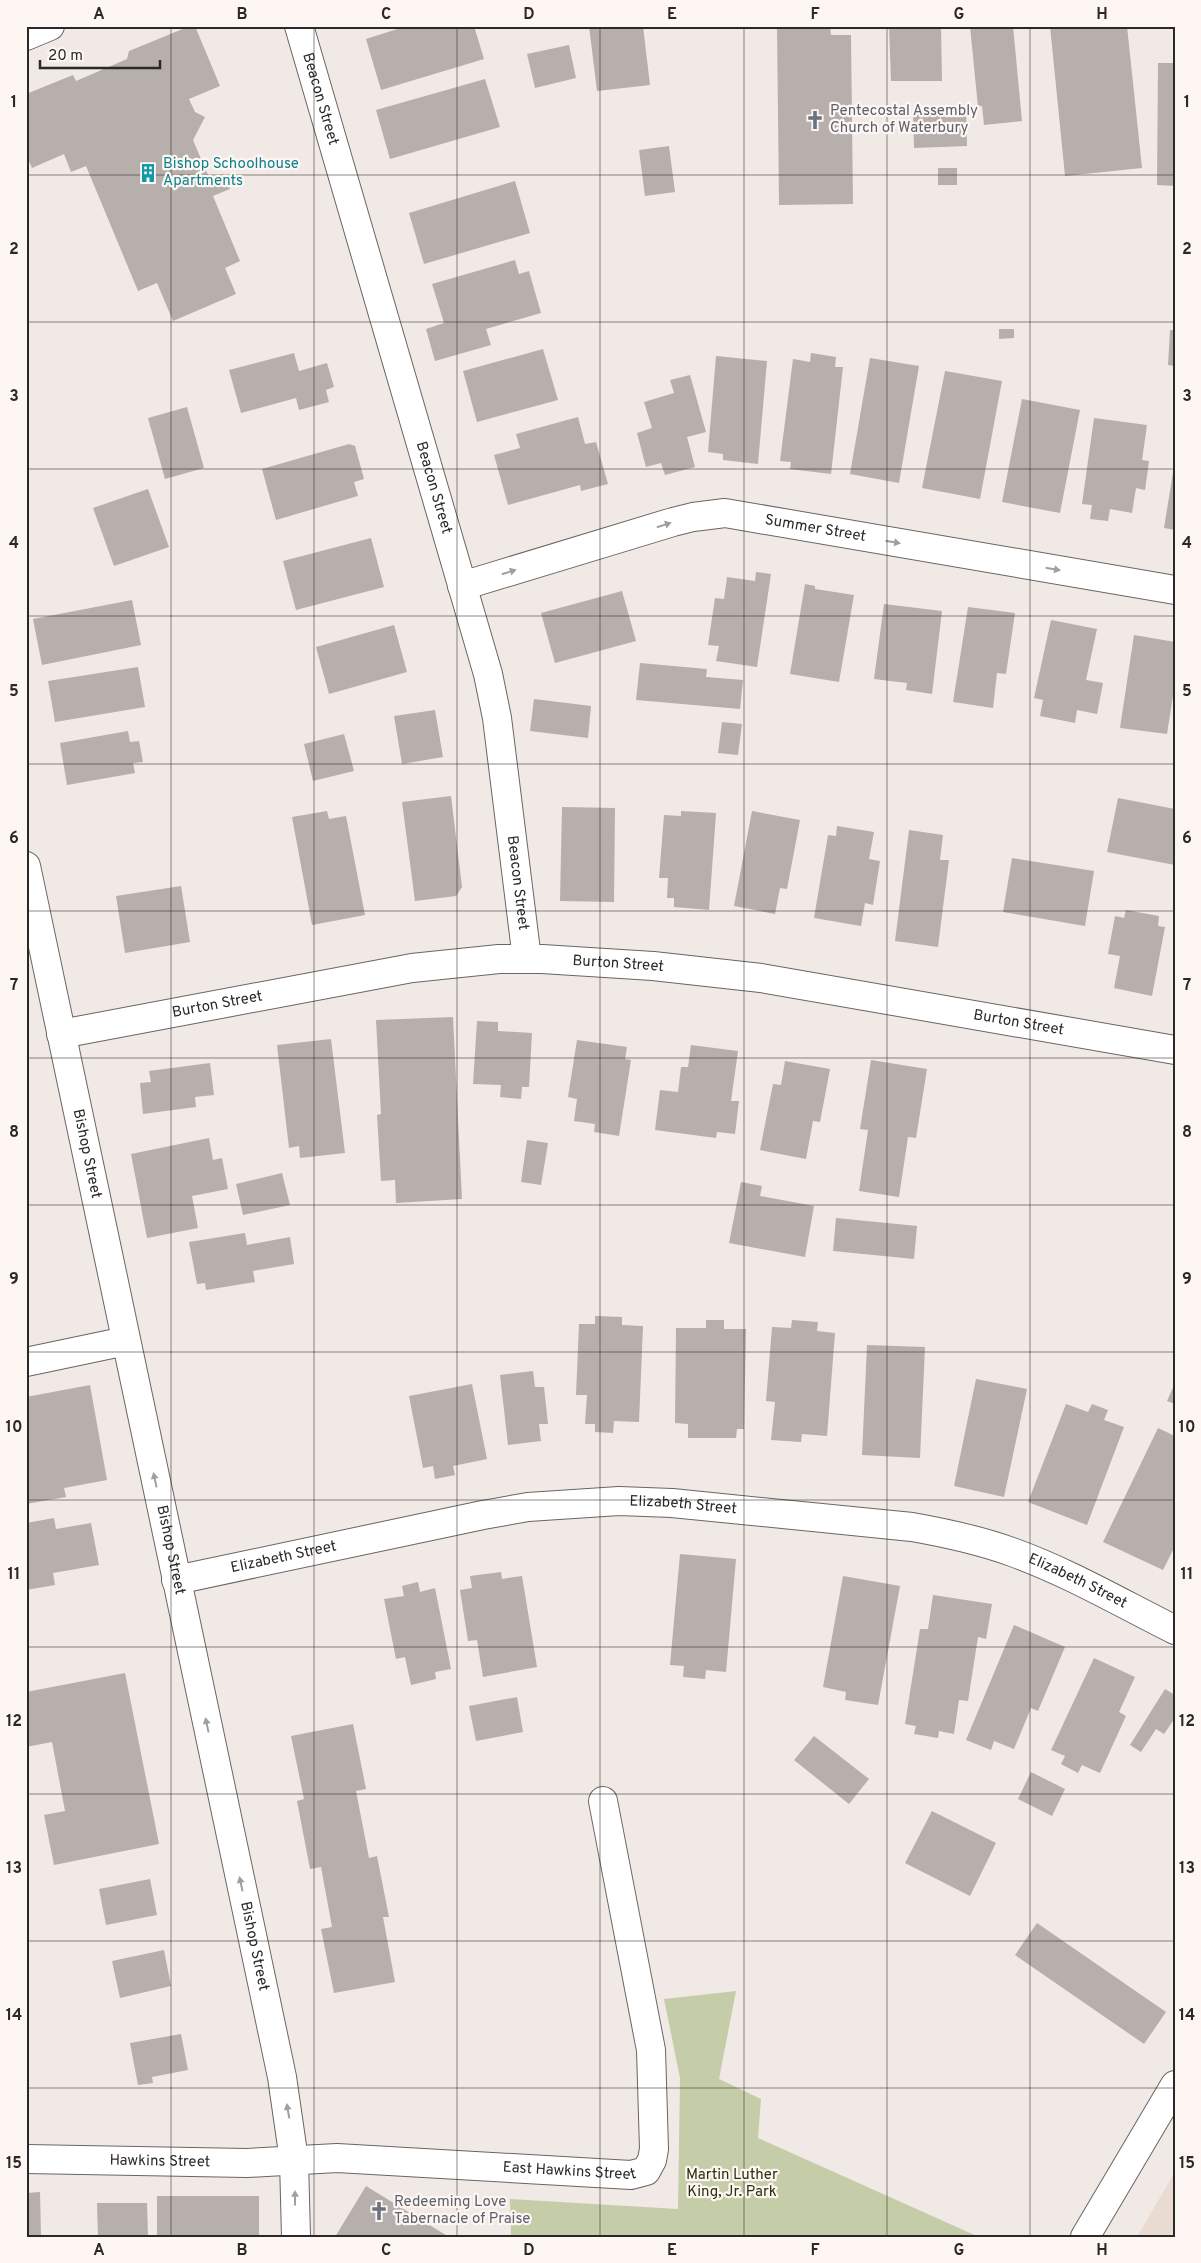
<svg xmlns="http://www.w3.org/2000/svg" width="1201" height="2263" viewBox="0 0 1201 2263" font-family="Overpass,sans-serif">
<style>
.built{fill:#e9dad2}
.green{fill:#c5cda8}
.building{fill:#b6afab}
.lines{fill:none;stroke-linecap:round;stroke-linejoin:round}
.minor-casing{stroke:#6b6561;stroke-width:30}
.secondary-casing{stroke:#6b6561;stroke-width:30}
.minor{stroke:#fff;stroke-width:28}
.secondary{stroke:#fff;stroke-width:28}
.oneway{fill:#a09f9e}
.grid{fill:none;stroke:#2b2927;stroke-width:1;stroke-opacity:0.55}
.labels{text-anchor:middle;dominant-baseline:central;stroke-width:4.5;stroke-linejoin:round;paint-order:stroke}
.street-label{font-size:15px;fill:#2b2927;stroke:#fef6f2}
.worship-label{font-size:15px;fill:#5b616d;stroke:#fef6f2;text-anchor:start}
.culture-label{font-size:15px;fill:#0d838f;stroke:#fef6f2;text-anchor:start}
.park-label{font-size:15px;fill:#2a300d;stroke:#fef6f2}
.neatline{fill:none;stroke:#2b2927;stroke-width:2}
.grid-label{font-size:16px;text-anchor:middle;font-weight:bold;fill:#2b2927}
</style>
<rect width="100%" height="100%" fill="#f1e9e5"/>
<path class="built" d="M 1175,2172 L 1175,2237 L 1137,2237 Z"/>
<path class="green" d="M 736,1991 L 719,2079 L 761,2099 L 758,2138 L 979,2237 L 511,2237 L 510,2199 L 678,2209 L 680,2078 L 664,1999 Z"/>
<path class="building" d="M 190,26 L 195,26 L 220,86 L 189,99 L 195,112 L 205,117 L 193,140 L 210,180 L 224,174 L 230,189 L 213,196 L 240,261 L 225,268 L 236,294 L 173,321 L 157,283 L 138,291 L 86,166 L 71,172 L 64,154 L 32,168 L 26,155 L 26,94 L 73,75 L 76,81 L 127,59 L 129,51 Z
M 407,26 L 474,26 L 484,59 L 381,90 L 366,39 Z
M 589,26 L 643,26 L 650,85 L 597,91 Z
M 777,26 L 830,26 L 831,35 L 851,35 L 853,204 L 779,205 Z
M 889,26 L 941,26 L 942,81 L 891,81 Z
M 970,26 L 1013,26 L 1022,121 L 984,125 L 982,106 L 978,107 Z
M 1050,26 L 1127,26 L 1142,168 L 1065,176 Z
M 569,45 L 576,78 L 535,88 L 527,54 Z
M 1158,63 L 1175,63 L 1175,186 L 1157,185 Z
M 485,79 L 500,127 L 390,159 L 376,110 Z
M 966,110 L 967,146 L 914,148 L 913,112 Z
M 669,146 L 675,192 L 645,196 L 639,150 Z
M 938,168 L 957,168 L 957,185 L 938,185 Z
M 515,181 L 530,233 L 424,264 L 409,213 Z
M 515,260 L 519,274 L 529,271 L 541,313 L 486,329 L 491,345 L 435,361 L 426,329 L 444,323 L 432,284 Z
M 999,329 L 1014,329 L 1014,338 L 999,339 Z
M 1170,330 L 1175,330 L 1175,366 L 1168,365 Z
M 543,349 L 558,400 L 477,422 L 463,371 Z
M 294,353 L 299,371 L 327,363 L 334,387 L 326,390 L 329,402 L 299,410 L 296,398 L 241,413 L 229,370 Z
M 811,353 L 836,357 L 835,367 L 843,367 L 831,474 L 790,469 L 791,462 L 780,461 L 793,359 L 810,362 Z
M 716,356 L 767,361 L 758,464 L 723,460 L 723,454 L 708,452 Z
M 870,358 L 919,366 L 899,483 L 850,474 Z
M 945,371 L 1002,381 L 980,499 L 922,488 Z
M 690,375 L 706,432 L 687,437 L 695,467 L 665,475 L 661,463 L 646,467 L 637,433 L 652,428 L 644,402 L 674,393 L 670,380 Z
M 1022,399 L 1080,410 L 1060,513 L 1002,502 Z
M 187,407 L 204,468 L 165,479 L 148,418 Z
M 578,417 L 585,444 L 596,442 L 608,484 L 581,491 L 580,485 L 508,505 L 494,455 L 520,448 L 516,434 Z
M 1094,418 L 1147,425 L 1142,460 L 1149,461 L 1145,490 L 1136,488 L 1132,513 L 1110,509 L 1108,521 L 1090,519 L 1092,505 L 1082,504 Z
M 349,444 L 355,446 L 364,479 L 354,482 L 358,496 L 276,520 L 262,469 Z
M 1174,466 L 1175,466 L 1175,530 L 1164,528 Z
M 148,489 L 169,547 L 114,566 L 93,508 Z
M 371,538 L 384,587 L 296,610 L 283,561 Z
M 756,572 L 771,574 L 757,667 L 716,661 L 719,646 L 708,645 L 715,598 L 724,599 L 727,577 L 755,581 Z
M 805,584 L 815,586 L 815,589 L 854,595 L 839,682 L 790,674 Z
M 622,591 L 636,641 L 555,663 L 541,613 Z
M 132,600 L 141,645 L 42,665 L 33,619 Z
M 884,604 L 942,611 L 932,694 L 906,690 L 907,683 L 874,679 Z
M 968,607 L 1015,613 L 1006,674 L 997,673 L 993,708 L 953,702 Z
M 1051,620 L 1097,629 L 1086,680 L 1103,683 L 1097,714 L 1077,710 L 1075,723 L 1040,716 L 1043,700 L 1034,698 Z
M 394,625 L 407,672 L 329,694 L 316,647 Z
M 1134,635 L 1175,642 L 1175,683 L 1167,734 L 1120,728 Z
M 640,663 L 707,669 L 706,677 L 743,680 L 740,709 L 636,700 Z
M 138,667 L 145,707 L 55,722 L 48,681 Z
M 534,699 L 591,706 L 588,738 L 530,731 Z
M 435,710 L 443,757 L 402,764 L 394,716 Z
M 722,722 L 742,724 L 738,755 L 718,753 Z
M 128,731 L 130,742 L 139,741 L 143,762 L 133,763 L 135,773 L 67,785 L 60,743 Z
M 344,734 L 354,771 L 313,781 L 304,744 Z
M 451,796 L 462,887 L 456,896 L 415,901 L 402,802 Z
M 1118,798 L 1175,809 L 1175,865 L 1107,852 Z
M 562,807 L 615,808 L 614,902 L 560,901 Z
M 327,811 L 329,819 L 346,816 L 365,915 L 312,925 L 292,817 Z
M 681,811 L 716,813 L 709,910 L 674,907 L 674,898 L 667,898 L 668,878 L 659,878 L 664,815 L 681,816 Z
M 752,811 L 800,820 L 787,889 L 780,888 L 775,914 L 734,906 Z
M 837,826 L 874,832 L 869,859 L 880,861 L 873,905 L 865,903 L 861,926 L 814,918 L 828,835 L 836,836 Z
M 909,830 L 943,835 L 940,860 L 949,860 L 938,947 L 895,941 Z
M 1012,858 L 1094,871 L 1085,926 L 1003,912 Z
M 181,886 L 190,942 L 125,953 L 116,896 Z
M 1126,910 L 1159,916 L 1158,926 L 1165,927 L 1152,996 L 1114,988 L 1120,956 L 1108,954 L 1115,916 L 1124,918 Z
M 453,1017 L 462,1199 L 396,1203 L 395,1180 L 381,1181 L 377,1115 L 381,1114 L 376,1020 Z
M 477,1021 L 498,1022 L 498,1031 L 532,1033 L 529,1087 L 522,1087 L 521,1099 L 500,1097 L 501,1085 L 473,1084 Z
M 331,1039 L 345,1153 L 300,1158 L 299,1146 L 289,1148 L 277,1045 Z
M 577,1040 L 627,1047 L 625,1059 L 631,1060 L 619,1136 L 594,1132 L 595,1124 L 574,1121 L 577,1099 L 568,1097 Z
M 691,1045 L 738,1051 L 731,1101 L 739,1101 L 735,1134 L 717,1132 L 716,1138 L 655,1130 L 660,1090 L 678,1092 L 681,1067 L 688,1067 Z
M 871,1060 L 927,1069 L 916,1138 L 908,1137 L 899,1197 L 859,1191 L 868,1130 L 860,1129 Z
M 785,1061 L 830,1069 L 820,1122 L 813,1121 L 806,1159 L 760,1150 L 773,1084 L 781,1085 Z
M 210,1063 L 214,1095 L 195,1097 L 196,1107 L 143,1114 L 140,1083 L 151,1082 L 149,1071 Z
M 209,1138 L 213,1160 L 222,1158 L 228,1189 L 192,1196 L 198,1228 L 147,1238 L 131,1154 Z
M 527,1140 L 548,1143 L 541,1185 L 521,1182 Z
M 282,1173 L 290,1205 L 243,1215 L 236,1184 Z
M 741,1182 L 762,1186 L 760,1196 L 814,1206 L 805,1257 L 729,1243 Z
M 836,1218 L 917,1226 L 914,1259 L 833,1251 Z
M 245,1233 L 247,1245 L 290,1237 L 294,1264 L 253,1271 L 255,1282 L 206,1290 L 205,1283 L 197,1284 L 189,1242 Z
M 595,1316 L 622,1317 L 622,1325 L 643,1326 L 639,1422 L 614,1421 L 613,1433 L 595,1432 L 595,1424 L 585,1424 L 587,1395 L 576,1395 L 579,1324 L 595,1324 Z
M 706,1320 L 724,1320 L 724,1329 L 746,1329 L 744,1429 L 737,1429 L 736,1438 L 688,1438 L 688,1424 L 675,1423 L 676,1328 L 706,1328 Z
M 792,1320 L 818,1322 L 817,1331 L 835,1333 L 827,1436 L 802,1434 L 801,1442 L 771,1440 L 775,1402 L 766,1401 L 772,1327 L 791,1328 Z
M 867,1345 L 925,1347 L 920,1458 L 862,1455 Z
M 533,1371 L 535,1387 L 544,1387 L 548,1424 L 539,1424 L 541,1441 L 508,1445 L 500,1375 Z
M 976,1379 L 1027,1389 L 1004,1497 L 954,1486 Z
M 1175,1383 L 1175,1404 L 1167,1401 Z
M 472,1384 L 487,1459 L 453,1466 L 455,1475 L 435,1479 L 433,1466 L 423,1468 L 409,1396 Z
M 90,1385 L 107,1480 L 64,1488 L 66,1497 L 26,1504 L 26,1397 Z
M 1066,1404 L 1088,1412 L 1092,1404 L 1108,1410 L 1104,1420 L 1124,1427 L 1087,1525 L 1028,1502 Z
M 1158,1428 L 1175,1436 L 1175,1546 L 1163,1570 L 1103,1542 Z
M 54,1518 L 56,1529 L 91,1523 L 99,1565 L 53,1573 L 55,1585 L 26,1590 L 26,1523 Z
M 680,1554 L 736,1559 L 726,1672 L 706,1670 L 705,1679 L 683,1677 L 684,1666 L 670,1665 Z
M 501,1572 L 502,1579 L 522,1576 L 537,1667 L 483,1677 L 477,1640 L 468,1641 L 460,1590 L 472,1588 L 470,1576 Z
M 843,1576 L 900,1586 L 878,1705 L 845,1700 L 846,1692 L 823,1687 Z
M 418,1582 L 420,1592 L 435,1588 L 451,1669 L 435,1672 L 436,1679 L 411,1685 L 405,1657 L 396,1659 L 384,1599 L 404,1596 L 402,1586 Z
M 933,1595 L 992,1604 L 986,1639 L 978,1637 L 968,1701 L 959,1700 L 954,1734 L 939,1731 L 938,1738 L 914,1734 L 916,1726 L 905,1724 L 920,1629 L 928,1629 Z
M 1014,1625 L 1065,1647 L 1038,1711 L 1031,1708 L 1014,1749 L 994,1741 L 991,1750 L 966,1740 Z
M 1094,1658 L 1135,1677 L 1119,1712 L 1126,1716 L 1100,1773 L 1082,1765 L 1078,1773 L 1061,1764 L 1065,1756 L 1051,1750 Z
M 125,1673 L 159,1844 L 54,1865 L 44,1815 L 65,1811 L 52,1742 L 26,1747 L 26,1692 Z
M 1165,1689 L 1175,1695 L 1175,1718 L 1164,1734 L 1156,1729 L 1141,1752 L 1130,1745 Z
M 517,1697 L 523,1732 L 476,1741 L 469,1706 Z
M 353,1724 L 366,1789 L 356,1791 L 369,1858 L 377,1856 L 389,1917 L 383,1917 L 395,1982 L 334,1993 L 321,1929 L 332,1927 L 321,1867 L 310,1869 L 297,1801 L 304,1799 L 291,1736 Z
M 814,1736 L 869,1779 L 849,1804 L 794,1760 Z
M 1031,1772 L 1065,1789 L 1052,1816 L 1018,1799 Z
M 932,1811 L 996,1843 L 970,1896 L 905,1863 Z
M 150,1879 L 157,1915 L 106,1925 L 99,1889 Z
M 1037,1923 L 1166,2012 L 1144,2044 L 1015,1955 Z
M 164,1950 L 171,1986 L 120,1998 L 112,1961 Z
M 181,2034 L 188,2070 L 152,2077 L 153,2083 L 138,2085 L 130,2043 Z
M 366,2186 L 449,2237 L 335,2237 Z
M 40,2192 L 41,2237 L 26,2237 L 26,2193 Z
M 157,2196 L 259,2196 L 259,2237 L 157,2237 Z
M 97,2203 L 147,2203 L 148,2237 L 98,2237 Z"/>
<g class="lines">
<g class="minor-casing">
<g id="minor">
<path id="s1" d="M 299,26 L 488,674 L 497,718 L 527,959"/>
<path d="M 26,36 L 50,26"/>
<path id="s2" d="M 462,586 L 673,522 L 693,517 L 725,513 L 1175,590"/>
<path id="s3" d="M 26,866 L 282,2077 L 294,2160 L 296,2237"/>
<path id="s4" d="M 61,1034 L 412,968 L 499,959 L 542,959 L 653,966 L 761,978 L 1175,1050"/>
<path d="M 26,1362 L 126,1341"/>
<path id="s5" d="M 176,1580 L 483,1515 L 528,1507 L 619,1501 L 672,1503 L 912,1527 C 946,1533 979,1540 1012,1552 C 1068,1572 1121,1603 1175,1630"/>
<path id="s6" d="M 26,2159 L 247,2163 L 337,2158 L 631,2175 L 646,2171 L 652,2160 L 654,2149 L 651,2050 L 603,1801"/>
</g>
</g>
<g class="secondary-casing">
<path id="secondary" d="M 1085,2237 L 1175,2085"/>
</g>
<use href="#minor" class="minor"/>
<use href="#secondary" class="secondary"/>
</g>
<defs><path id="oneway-solid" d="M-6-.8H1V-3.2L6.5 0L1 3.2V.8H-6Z" transform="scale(1.25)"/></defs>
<g class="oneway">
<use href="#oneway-solid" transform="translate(664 525) rotate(-17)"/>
<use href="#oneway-solid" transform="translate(893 542) rotate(10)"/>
<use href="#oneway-solid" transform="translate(1053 569) rotate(10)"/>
<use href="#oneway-solid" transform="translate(509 572) rotate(-17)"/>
<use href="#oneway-solid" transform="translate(155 1480) rotate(-102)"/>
<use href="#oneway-solid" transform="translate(207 1725) rotate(-102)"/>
<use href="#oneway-solid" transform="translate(241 1884) rotate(-102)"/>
<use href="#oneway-solid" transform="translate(288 2111) rotate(-100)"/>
<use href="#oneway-solid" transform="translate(295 2198) rotate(-90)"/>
</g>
<path class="grid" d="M 171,26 L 171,2237M 314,26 L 314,2237M 457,26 L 457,2237M 600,26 L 600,2237M 744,26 L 744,2237M 887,26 L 887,2237M 1030,26 L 1030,2237M 26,175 L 1175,175M 26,322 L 1175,322M 26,469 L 1175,469M 26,616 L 1175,616M 26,764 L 1175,764M 26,911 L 1175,911M 26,1058 L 1175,1058M 26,1205 L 1175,1205M 26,1352 L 1175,1352M 26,1500 L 1175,1500M 26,1647 L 1175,1647M 26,1794 L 1175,1794M 26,1941 L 1175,1941M 26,2088 L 1175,2088"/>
<defs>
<g id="church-bare" transform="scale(1.5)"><path d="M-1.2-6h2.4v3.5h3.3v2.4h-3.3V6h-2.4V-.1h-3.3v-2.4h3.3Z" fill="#6b7280" stroke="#fef6f2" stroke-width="2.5" paint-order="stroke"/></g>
<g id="building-bare" transform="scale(1.5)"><path d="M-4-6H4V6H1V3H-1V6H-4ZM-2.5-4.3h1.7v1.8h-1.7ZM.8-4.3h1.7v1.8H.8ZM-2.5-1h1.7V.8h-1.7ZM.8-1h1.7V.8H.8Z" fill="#0f9aa8" stroke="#fef6f2" stroke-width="2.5" paint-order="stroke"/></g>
</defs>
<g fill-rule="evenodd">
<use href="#church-bare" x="815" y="120"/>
<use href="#building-bare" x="148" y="173"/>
<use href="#church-bare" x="379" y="2211"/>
</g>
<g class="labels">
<g class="street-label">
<text stroke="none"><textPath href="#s1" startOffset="76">Beacon Street</textPath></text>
<text stroke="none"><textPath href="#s1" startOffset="481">Beacon Street</textPath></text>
<text stroke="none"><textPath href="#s2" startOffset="365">Summer Street</textPath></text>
<text stroke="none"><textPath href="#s1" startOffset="886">Beacon Street</textPath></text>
<text stroke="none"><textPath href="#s4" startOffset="564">Burton Street</textPath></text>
<text stroke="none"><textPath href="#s4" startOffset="159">Burton Street</textPath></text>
<text stroke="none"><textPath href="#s4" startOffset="969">Burton Street</textPath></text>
<text stroke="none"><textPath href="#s3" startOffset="294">Bishop Street</textPath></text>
<text stroke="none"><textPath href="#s5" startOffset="515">Elizabeth Street</textPath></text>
<text stroke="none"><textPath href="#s3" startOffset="699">Bishop Street</textPath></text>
<text stroke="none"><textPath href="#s5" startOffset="110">Elizabeth Street</textPath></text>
<text stroke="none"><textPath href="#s5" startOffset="920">Elizabeth Street</textPath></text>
<text stroke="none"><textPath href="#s3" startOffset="1104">Bishop Street</textPath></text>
<text stroke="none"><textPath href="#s6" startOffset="134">Hawkins Street</textPath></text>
<text stroke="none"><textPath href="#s6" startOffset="544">East Hawkins Street</textPath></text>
</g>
<g class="worship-label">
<text x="830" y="111">Pentecostal Assembly<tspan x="830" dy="17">Church of Waterbury</tspan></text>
<text x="394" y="2202">Redeeming Love<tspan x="394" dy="17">Tabernacle of Praise</tspan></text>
</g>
<g class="culture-label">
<text x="163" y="164">Bishop Schoolhouse<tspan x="163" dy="17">Apartments</tspan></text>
</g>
<g class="park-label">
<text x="732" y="2175">Martin Luther<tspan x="732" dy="17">King, Jr. Park</tspan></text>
</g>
</g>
<rect width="1201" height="2263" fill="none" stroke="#fef6f2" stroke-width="55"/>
<path d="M40 60v8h120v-8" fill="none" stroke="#2b2927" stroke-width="2.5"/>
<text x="48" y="60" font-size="15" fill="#2b2927" stroke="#fef6f2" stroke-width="4" paint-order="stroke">20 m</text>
<rect x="28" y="28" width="1146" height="2208" class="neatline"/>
<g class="grid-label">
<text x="99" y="19">A</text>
<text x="242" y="19">B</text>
<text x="386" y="19">C</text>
<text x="529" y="19">D</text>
<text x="672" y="19">E</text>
<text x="815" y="19">F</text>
<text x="959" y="19">G</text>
<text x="1102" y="19">H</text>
<text x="14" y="107">1</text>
<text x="1187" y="107">1</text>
<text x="14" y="254">2</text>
<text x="1187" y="254">2</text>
<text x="14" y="401">3</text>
<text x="1187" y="401">3</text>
<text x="14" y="548">4</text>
<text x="1187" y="548">4</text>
<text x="14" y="696">5</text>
<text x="1187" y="696">5</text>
<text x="14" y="843">6</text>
<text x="1187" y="843">6</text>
<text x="14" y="990">7</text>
<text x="1187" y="990">7</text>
<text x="14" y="1137">8</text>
<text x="1187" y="1137">8</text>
<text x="14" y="1284">9</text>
<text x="1187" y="1284">9</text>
<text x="14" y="1432">10</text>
<text x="1187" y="1432">10</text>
<text x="14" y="1579">11</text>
<text x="1187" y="1579">11</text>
<text x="14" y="1726">12</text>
<text x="1187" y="1726">12</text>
<text x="14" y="1873">13</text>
<text x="1187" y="1873">13</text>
<text x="14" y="2020">14</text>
<text x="1187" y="2020">14</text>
<text x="14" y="2168">15</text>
<text x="1187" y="2168">15</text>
<text x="99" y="2255">A</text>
<text x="242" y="2255">B</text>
<text x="386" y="2255">C</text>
<text x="529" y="2255">D</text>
<text x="672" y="2255">E</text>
<text x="815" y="2255">F</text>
<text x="959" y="2255">G</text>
<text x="1102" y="2255">H</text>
</g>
</svg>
